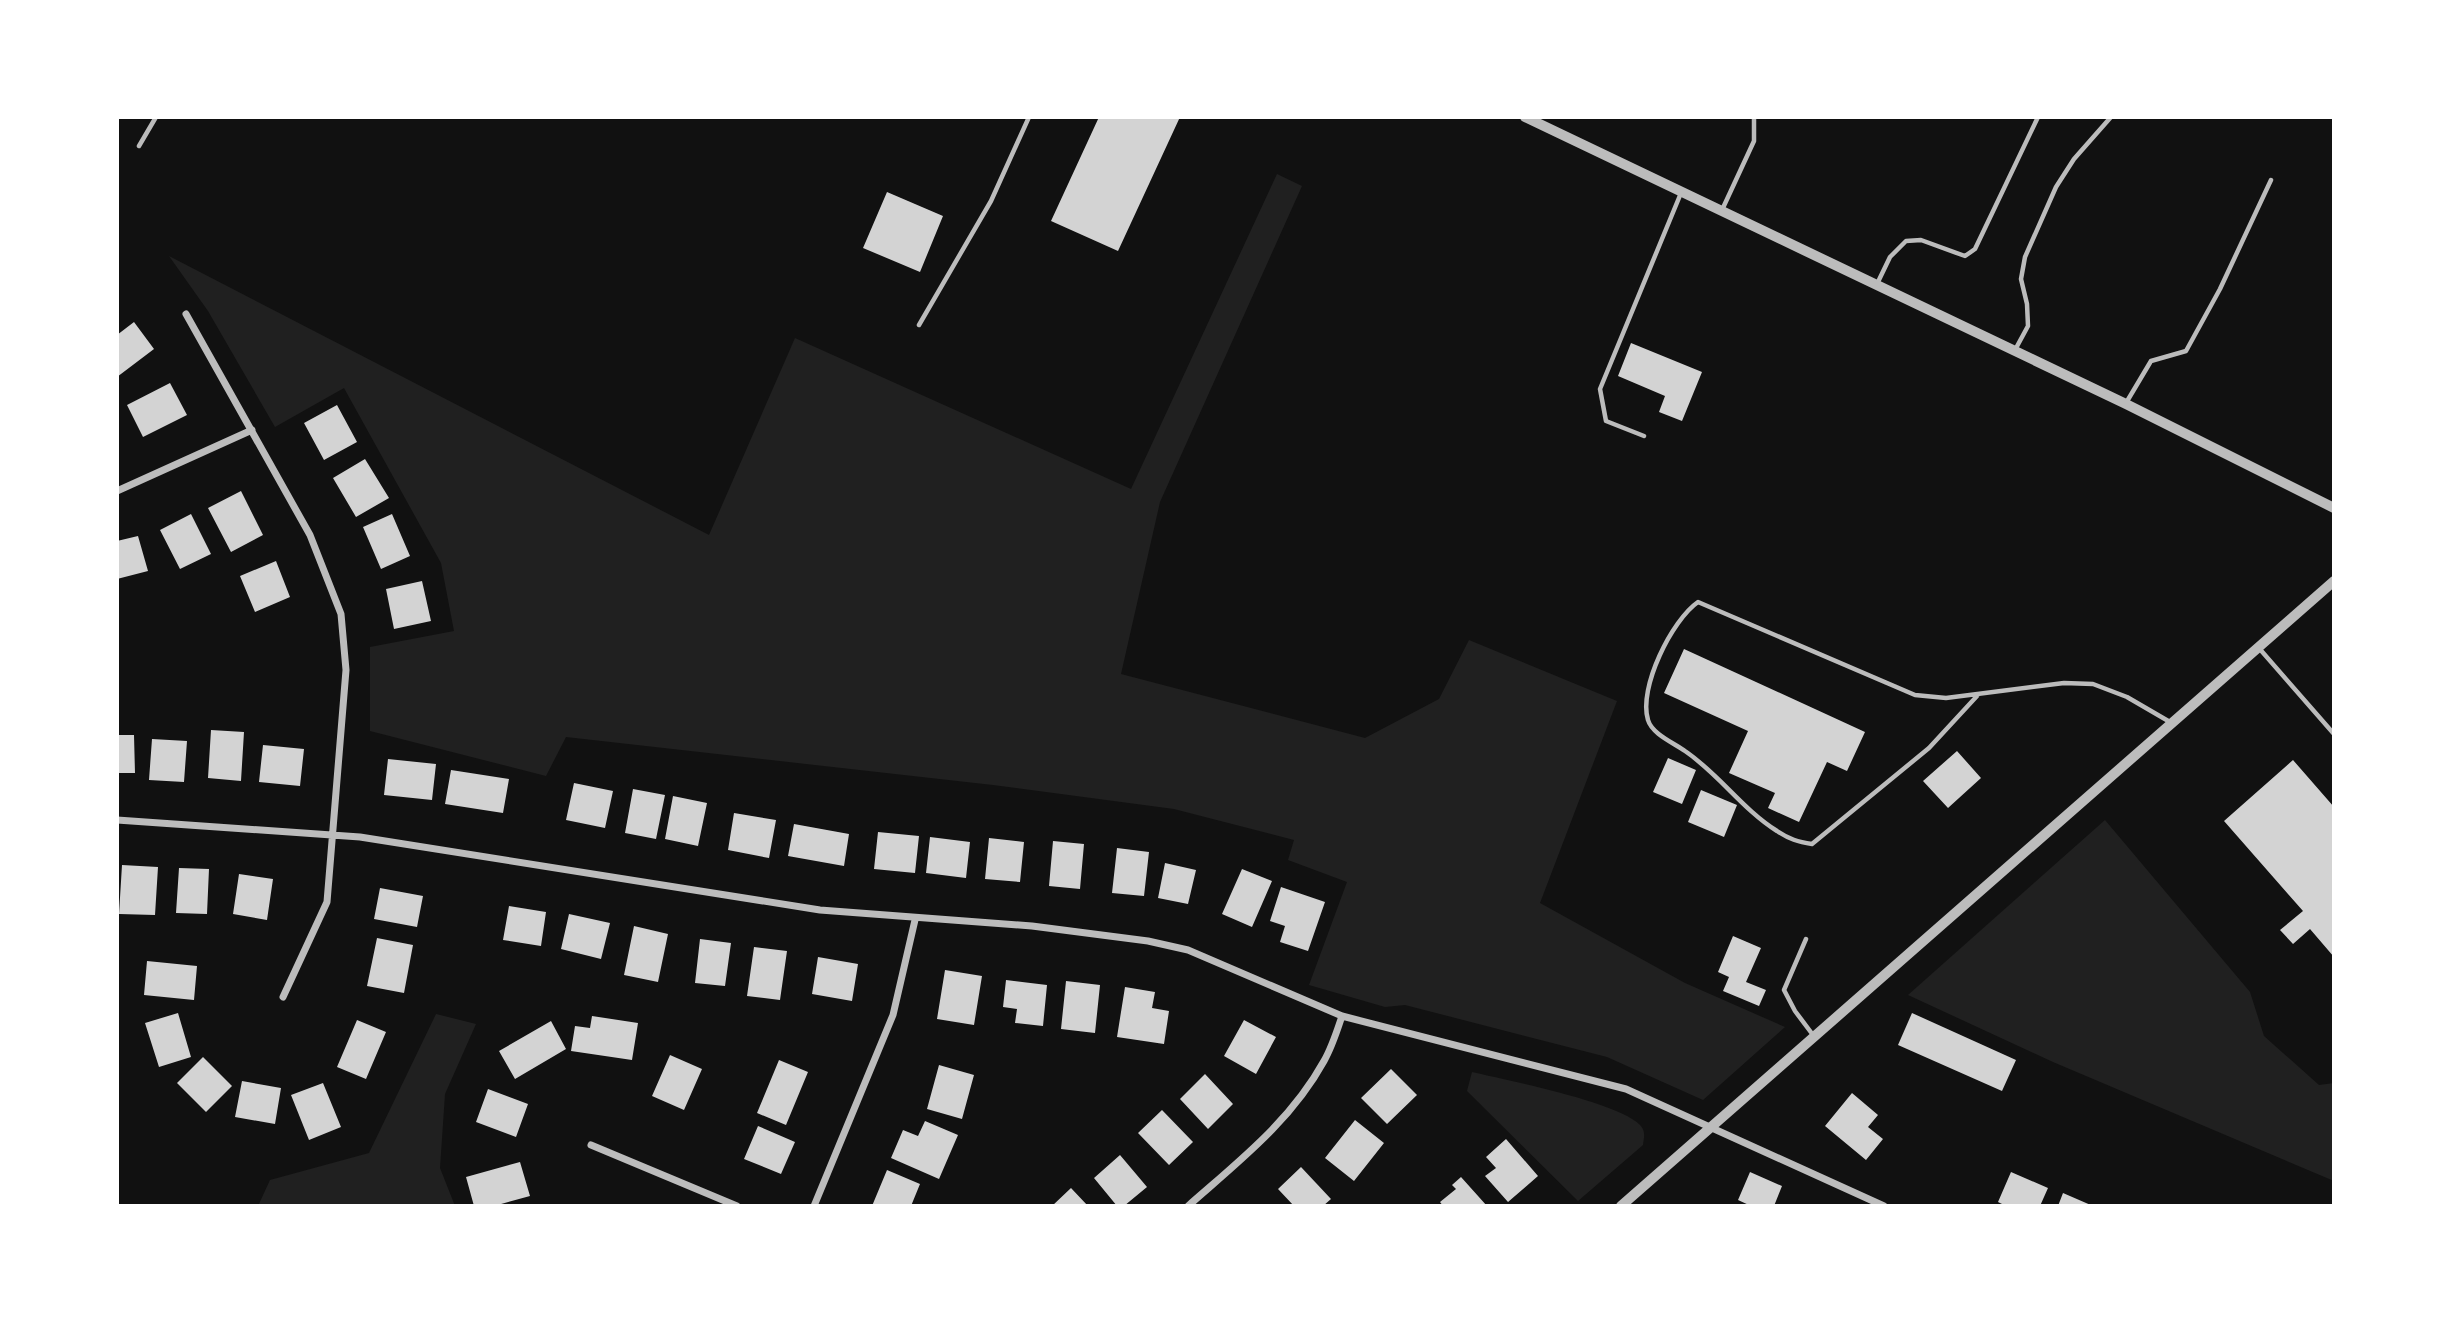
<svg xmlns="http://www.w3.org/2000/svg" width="2451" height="1323" viewBox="0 0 2451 1323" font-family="'DejaVu Sans',sans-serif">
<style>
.green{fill:#202020}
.building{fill:#d3d3d3}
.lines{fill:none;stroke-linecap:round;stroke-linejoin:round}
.service{stroke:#bcbcbc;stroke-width:4.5}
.minor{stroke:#bcbcbc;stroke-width:7}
.tertiary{stroke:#bcbcbc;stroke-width:10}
</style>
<rect width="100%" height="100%" fill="#111"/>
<path class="green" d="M 1277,174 L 1302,186 L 1160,502 L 1121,674 L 1365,738 L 1439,699 L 1469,640 L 1617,701 L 1540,903 L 1685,983 L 1785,1027 L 1703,1100 L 1607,1057 L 1405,1005 L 1385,1007 L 1309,985 L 1347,882 L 1288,860 L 1294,840 L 1174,809 L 993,785 L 566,737 L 546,776 L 370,731 L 370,647 L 454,631 L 441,563 L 344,388 L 275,427 L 208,311 L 169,256 L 709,535 L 795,338 L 1131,489 Z
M 2105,820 L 2250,992 L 2264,1036 L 2319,1085 L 2334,1083 L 2334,1181 L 2053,1062 L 1908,995 Z
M 436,1014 L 476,1024 L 445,1094 L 440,1168 L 455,1206 L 258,1206 L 270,1180 L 369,1153 Z
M 1472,1072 C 1506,1080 1618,1102 1640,1125 C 1646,1131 1644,1137 1643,1145 L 1578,1201 L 1467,1091 Z"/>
<path class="building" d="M 1099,117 L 1180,117 L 1118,251 L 1051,221 Z
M 887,192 L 943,216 L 920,272 L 863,248 Z
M 134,322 L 154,349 L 117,377 L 117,335 Z
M 1631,343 L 1702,372 L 1682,421 L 1659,412 L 1665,396 L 1618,376 Z
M 170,383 L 187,415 L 143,437 L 127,405 Z
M 337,405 L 357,442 L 324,460 L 304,423 Z
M 365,459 L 389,498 L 356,517 L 333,478 Z
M 241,491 L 263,535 L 231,552 L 208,508 Z
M 191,514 L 211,554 L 180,569 L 160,530 Z
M 392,514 L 410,556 L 381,569 L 363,527 Z
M 138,536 L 148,571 L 117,579 L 117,541 Z
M 276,561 L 290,597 L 255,612 L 240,576 Z
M 422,581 L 431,621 L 394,629 L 386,589 Z
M 1684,649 L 1865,732 L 1847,771 L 1827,762 L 1799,822 L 1768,808 L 1775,793 L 1729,773 L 1748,731 L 1664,693 Z
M 211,730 L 244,732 L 241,781 L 208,778 Z
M 117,735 L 134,735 L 135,773 L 117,773 Z
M 152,739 L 187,741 L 184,782 L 149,780 Z
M 263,745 L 304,749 L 300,786 L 259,782 Z
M 1957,751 L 1981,778 L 1948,808 L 1923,781 Z
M 1668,758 L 1696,770 L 1682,804 L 1653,792 Z
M 388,759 L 436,764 L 432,800 L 384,795 Z
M 2293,760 L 2334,807 L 2334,957 L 2310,929 L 2293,944 L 2280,930 L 2303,911 L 2224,821 Z
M 451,770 L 509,779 L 503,813 L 445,804 Z
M 574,783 L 613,791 L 605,828 L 566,820 Z
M 633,789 L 665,795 L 656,839 L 625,833 Z
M 1701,790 L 1737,805 L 1724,837 L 1688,822 Z
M 673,796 L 707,803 L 698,846 L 665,839 Z
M 734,813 L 776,820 L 769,858 L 728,850 Z
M 794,824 L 849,834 L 844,866 L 788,856 Z
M 878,832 L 919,836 L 915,873 L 874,869 Z
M 930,837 L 970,842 L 966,878 L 926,873 Z
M 989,838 L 1024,842 L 1020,882 L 985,879 Z
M 1053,841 L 1084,844 L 1080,889 L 1049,886 Z
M 1117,848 L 1149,852 L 1144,896 L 1112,893 Z
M 1165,863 L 1196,870 L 1188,904 L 1158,898 Z
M 122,865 L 158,867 L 155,915 L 119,914 Z
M 179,868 L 209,869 L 207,914 L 176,913 Z
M 1242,869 L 1272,881 L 1252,927 L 1222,914 Z
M 239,874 L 273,879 L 267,920 L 233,914 Z
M 1281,887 L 1325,902 L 1308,951 L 1280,942 L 1285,926 L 1270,921 Z
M 380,888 L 423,896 L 417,927 L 374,919 Z
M 509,906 L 546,912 L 541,946 L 503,940 Z
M 569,914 L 610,923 L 601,959 L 561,949 Z
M 634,926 L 668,934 L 658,982 L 624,975 Z
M 1733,936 L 1761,948 L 1746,982 L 1766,990 L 1759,1006 L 1723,991 L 1729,977 L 1718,972 Z
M 377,938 L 413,945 L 404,993 L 367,986 Z
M 700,939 L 731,943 L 725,986 L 695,983 Z
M 754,947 L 787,951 L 780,1000 L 747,996 Z
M 818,957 L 858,964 L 852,1001 L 812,994 Z
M 147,961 L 197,966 L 194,1000 L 144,995 Z
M 945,970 L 982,976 L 974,1025 L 937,1019 Z
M 1006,980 L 1047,985 L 1043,1026 L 1015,1023 L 1017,1009 L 1003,1007 Z
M 1066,981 L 1100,985 L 1095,1033 L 1061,1029 Z
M 1125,987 L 1155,992 L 1152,1008 L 1169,1011 L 1164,1044 L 1117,1037 Z
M 178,1013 L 191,1057 L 159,1067 L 145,1023 Z
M 1912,1013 L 2016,1060 L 2002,1091 L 1898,1045 Z
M 592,1016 L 638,1023 L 632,1060 L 571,1051 L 575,1026 L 590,1028 Z
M 357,1020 L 386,1032 L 366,1079 L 337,1067 Z
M 1244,1020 L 1276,1037 L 1256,1074 L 1224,1056 Z
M 551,1021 L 566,1049 L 515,1079 L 499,1051 Z
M 670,1055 L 702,1069 L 684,1110 L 652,1096 Z
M 203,1057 L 232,1086 L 206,1112 L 177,1083 Z
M 779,1060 L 808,1072 L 786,1125 L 757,1113 Z
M 939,1065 L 974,1075 L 962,1119 L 927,1109 Z
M 1391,1069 L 1417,1095 L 1387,1124 L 1361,1098 Z
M 1205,1074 L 1233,1104 L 1208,1129 L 1180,1099 Z
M 242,1081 L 281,1088 L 275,1124 L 235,1117 Z
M 323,1083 L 341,1127 L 309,1140 L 291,1095 Z
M 488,1089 L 528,1104 L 516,1137 L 476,1122 Z
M 1852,1093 L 1878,1115 L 1868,1127 L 1883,1139 L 1866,1160 L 1825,1126 Z
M 1162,1110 L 1193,1142 L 1169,1165 L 1138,1133 Z
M 1355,1120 L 1384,1143 L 1354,1181 L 1325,1158 Z
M 925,1121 L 958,1135 L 939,1179 L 891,1158 L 903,1130 L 918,1136 Z
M 758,1126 L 795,1142 L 781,1174 L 744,1159 Z
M 1506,1139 L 1538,1176 L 1508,1202 L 1485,1176 L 1496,1168 L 1486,1157 Z
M 1120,1155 L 1147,1187 L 1124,1206 L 1117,1206 L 1094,1178 Z
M 520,1162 L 530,1196 L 494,1206 L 474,1206 L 466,1177 Z
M 1301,1167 L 1331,1199 L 1323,1206 L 1294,1206 L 1278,1189 Z
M 887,1170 L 920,1184 L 911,1206 L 872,1206 Z
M 1750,1172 L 1782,1186 L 1774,1206 L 1751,1206 L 1738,1200 Z
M 2011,1172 L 2048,1188 L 2040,1206 L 2006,1206 L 1998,1202 Z
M 1461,1177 L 1487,1206 L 1443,1206 L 1440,1202 L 1456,1189 L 1452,1185 Z
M 1071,1188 L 1088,1206 L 1052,1206 Z
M 2063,1193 L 2093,1206 L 2058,1206 Z"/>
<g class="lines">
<path class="service" d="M 139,146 L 156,117
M 1722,210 L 1754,141 L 1754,117
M 1877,284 L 1890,257 L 1906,241 L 1921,240 L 1965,256 L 1975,249 L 2038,117
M 919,325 L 991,201 L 1029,117
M 2015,350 L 2028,326 L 2027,304 L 2021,279 L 2025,257 L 2056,187 L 2074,159 L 2111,117
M 2126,403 L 2151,361 L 2186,351 L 2220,289 L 2271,180
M 1644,436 L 1606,421 L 1600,389 L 1681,193
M 2258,647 L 2334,734
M 1977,696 L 1929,748 L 1812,844 C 1798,842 1789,839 1777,831 C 1742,809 1719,774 1685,751 C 1674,743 1652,734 1648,720 C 1638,688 1672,620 1698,602 L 1915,695 L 1946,698 L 2064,683 L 2093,684 L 2127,697 L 2170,722
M 1806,939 L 1784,990 L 1795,1011 L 1813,1035"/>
<path class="minor" d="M 186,314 L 310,535 L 341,614 L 346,670 L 327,902 L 283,997
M 117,491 L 252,430
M 117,820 L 360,837 L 820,910 L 1032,926 L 1148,941 L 1188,950 L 1342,1016 L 1626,1089 L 1884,1206
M 591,1145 L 737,1206
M 814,1206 L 893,1015 L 915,920
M 1188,1206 C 1239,1161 1291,1121 1324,1061 C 1332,1047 1337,1031 1342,1016"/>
<path class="tertiary" d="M 1525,117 L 2126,404 L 2334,508
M 1621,1206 L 2334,581"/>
</g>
<rect width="2451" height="1323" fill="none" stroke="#ffffff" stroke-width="238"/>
</svg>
